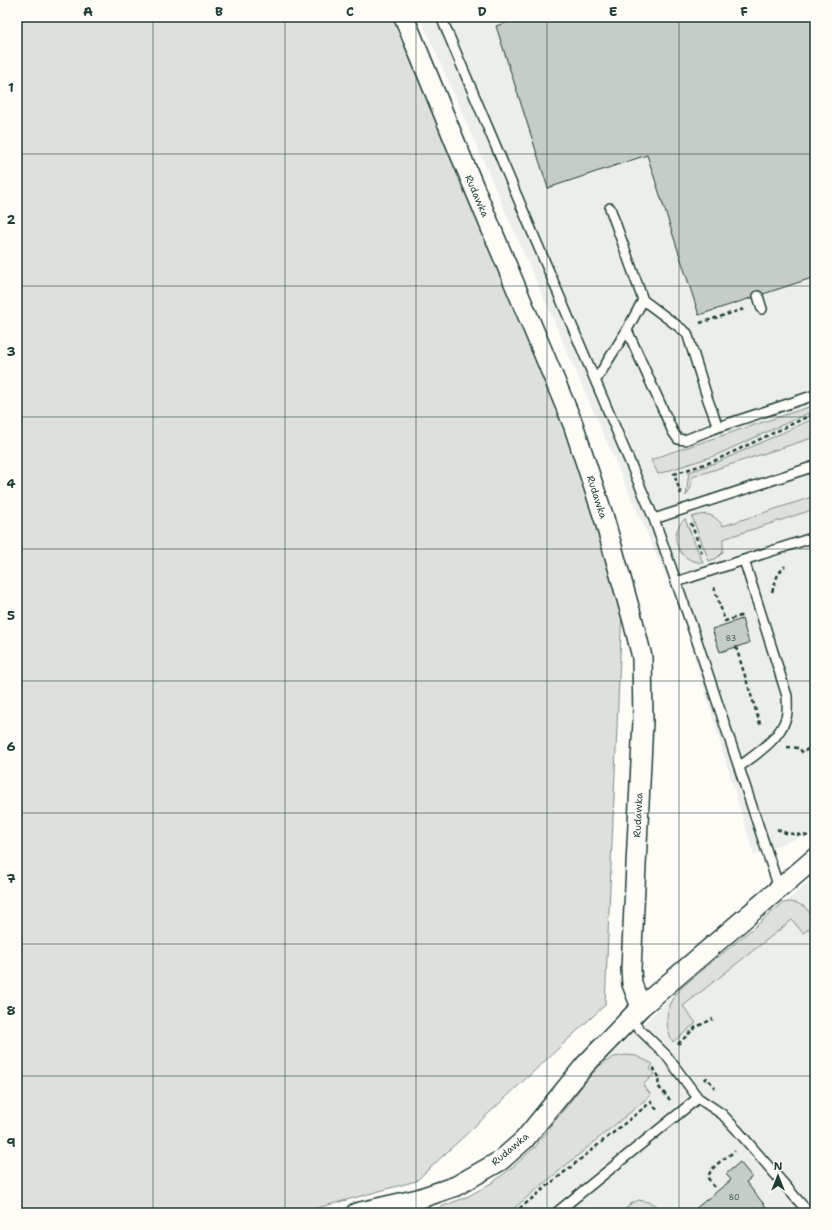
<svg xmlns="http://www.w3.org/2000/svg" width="832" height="1230" viewBox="0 0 832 1230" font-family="'Shantell Sans',sans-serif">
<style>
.built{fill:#eceee9}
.green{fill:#dde0db;stroke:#7e8e88}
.building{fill:#c6cdc7;stroke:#1f3d34}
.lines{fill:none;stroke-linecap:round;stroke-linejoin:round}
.service-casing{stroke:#1f3d34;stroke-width:12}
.minor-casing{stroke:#1f3d34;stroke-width:22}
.path{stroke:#1f3d34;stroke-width:2.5;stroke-dasharray:4 3;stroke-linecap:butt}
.service{stroke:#fdfcf7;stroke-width:9}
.minor{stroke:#fdfcf7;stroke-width:19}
.grid{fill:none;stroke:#1f3d34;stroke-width:1;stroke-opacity:0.55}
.labels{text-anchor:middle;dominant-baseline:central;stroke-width:3.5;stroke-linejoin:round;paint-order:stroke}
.number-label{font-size:8px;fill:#496159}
.street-label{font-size:10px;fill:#1f3d34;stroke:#fdfcf7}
.neatline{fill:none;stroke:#1f3d34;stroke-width:1.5}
.grid-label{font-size:13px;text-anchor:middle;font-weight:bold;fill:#1f3d34}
</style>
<rect width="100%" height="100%" fill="#fdfcf7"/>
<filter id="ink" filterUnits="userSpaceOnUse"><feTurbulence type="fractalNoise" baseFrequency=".025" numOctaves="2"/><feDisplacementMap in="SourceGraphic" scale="8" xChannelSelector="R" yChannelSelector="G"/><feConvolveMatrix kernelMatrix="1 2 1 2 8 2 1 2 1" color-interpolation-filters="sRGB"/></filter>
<g filter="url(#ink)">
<path class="built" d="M 420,17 L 815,17 L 815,831 L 754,855 L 679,606 Z
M 815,877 L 815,1213 L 416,1213 L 435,1209 L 467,1197 L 493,1182 L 514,1166 L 535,1147 L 597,1067 L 681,988 Z"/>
<path class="green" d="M 17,17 L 395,17 L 450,153 L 568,431 L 622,610 L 605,1005 L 416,1181 L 299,1213 L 17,1213 Z
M 815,405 L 815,410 L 714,456 L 658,474 L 651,460 L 669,453 Z
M 815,418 L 815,437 L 692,477 L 691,487 L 686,496 L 689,472 L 718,462 Z
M 815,496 L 815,509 L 723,539 L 723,552 L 717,558 L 709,561 L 692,517 C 707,512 714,514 723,526 Z
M 685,519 L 703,563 C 697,562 691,561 687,558 C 673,549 672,529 685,519 Z
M 790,902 C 801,903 807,907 812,917 L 810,928 L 803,933 L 792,920 L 683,1006 L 696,1023 L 673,1042 C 662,1022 667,1005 681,988 L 783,903 Z
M 626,1055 L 636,1056 L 653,1064 L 650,1069 L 654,1074 L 643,1085 L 651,1095 L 508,1213 L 416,1213 L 435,1209 L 467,1197 L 493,1182 L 514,1166 L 535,1147 L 597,1067 L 614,1057 Z
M 639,1200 C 650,1202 656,1204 664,1213 L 621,1213 L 632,1203 Z"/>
<path class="building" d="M 523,17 L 815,17 L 815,277 L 699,315 L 647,155 L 548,188 L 496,26 Z
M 742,619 L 749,643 L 720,652 L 712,629 Z
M 740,1162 L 752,1177 L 746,1182 L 771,1213 L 690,1213 L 731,1180 L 726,1174 Z"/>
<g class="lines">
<g class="service-casing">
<path id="service" d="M 441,17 L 654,519 L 696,638 L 779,888
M 610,208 L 643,300 L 687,333 L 708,400 L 718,427 L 815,395
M 758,296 L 762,309
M 627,330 L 673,432 L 678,439 L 685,440 L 718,427
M 596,380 L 627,330 L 643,300
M 654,519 L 815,466
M 676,582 L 815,537
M 739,767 C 756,754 779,740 786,718 C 788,711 787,702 787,696 L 744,560
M 629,1019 L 666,1055 L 698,1098 L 722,1114 L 737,1130 L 809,1213
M 556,1213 L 698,1098"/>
</g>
<g class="minor-casing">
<path id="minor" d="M 404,17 L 458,149 L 573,424 L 604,518 L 633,621 L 642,657 L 643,721 L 631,969 L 632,984 L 641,1007
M 356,1213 L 418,1199 L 456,1186 L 500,1161 L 524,1140 L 585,1065 L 641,1007 L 815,858"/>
</g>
<path class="path" d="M 700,323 L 744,309
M 681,494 L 674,474 L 714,461 L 811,415
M 691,523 L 703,556
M 714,587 L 725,621 L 744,615
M 772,592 L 778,574 L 785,566
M 736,647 L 761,727
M 787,747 L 799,748 L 803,753 L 813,744
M 777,829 L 786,833 L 809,836
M 678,1044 L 696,1027 L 713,1019
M 655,1068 L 654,1069 L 659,1077 L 658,1086 L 670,1100
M 704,1080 L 707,1078 L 715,1088
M 714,1187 L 708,1178 C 710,1166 726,1158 735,1151
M 514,1213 L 651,1102 L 657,1110"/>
<use href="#service" class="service"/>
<use href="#minor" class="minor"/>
</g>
</g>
<path class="grid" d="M 153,17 L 153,1213M 285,17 L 285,1213M 416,17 L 416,1213M 547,17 L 547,1213M 679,17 L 679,1213M 17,154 L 815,154M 17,286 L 815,286M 17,417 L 815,417M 17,549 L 815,549M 17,681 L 815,681M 17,813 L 815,813M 17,944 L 815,944M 17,1076 L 815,1076"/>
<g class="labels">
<g class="number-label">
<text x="731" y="638">83</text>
<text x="734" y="1197">80</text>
</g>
<g class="street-label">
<text transform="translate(477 196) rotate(67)">Rudawka</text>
<text transform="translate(597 497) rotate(72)">Rudawka</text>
<text transform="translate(638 815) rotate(-87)">Rudawka</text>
<text transform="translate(510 1149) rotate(-40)">Rudawka</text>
</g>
</g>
<rect width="832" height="1230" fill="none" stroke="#fdfcf7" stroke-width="44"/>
<g transform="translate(778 1176)" stroke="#fdfcf7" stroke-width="3" paint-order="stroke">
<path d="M0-3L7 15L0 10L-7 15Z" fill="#1f3d34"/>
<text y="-6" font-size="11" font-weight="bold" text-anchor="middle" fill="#1f3d34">N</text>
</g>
<rect x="22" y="22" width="788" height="1186" class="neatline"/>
<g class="grid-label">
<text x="88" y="16">A</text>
<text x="219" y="16">B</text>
<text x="350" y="16">C</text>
<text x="482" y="16">D</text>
<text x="613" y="16">E</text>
<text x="744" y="16">F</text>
<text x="11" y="92">1</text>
<text x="11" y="224">2</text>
<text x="11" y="356">3</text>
<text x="11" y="488">4</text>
<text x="11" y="620">5</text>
<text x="11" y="751">6</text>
<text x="11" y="883">7</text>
<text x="11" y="1015">8</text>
<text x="11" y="1147">9</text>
</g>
</svg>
